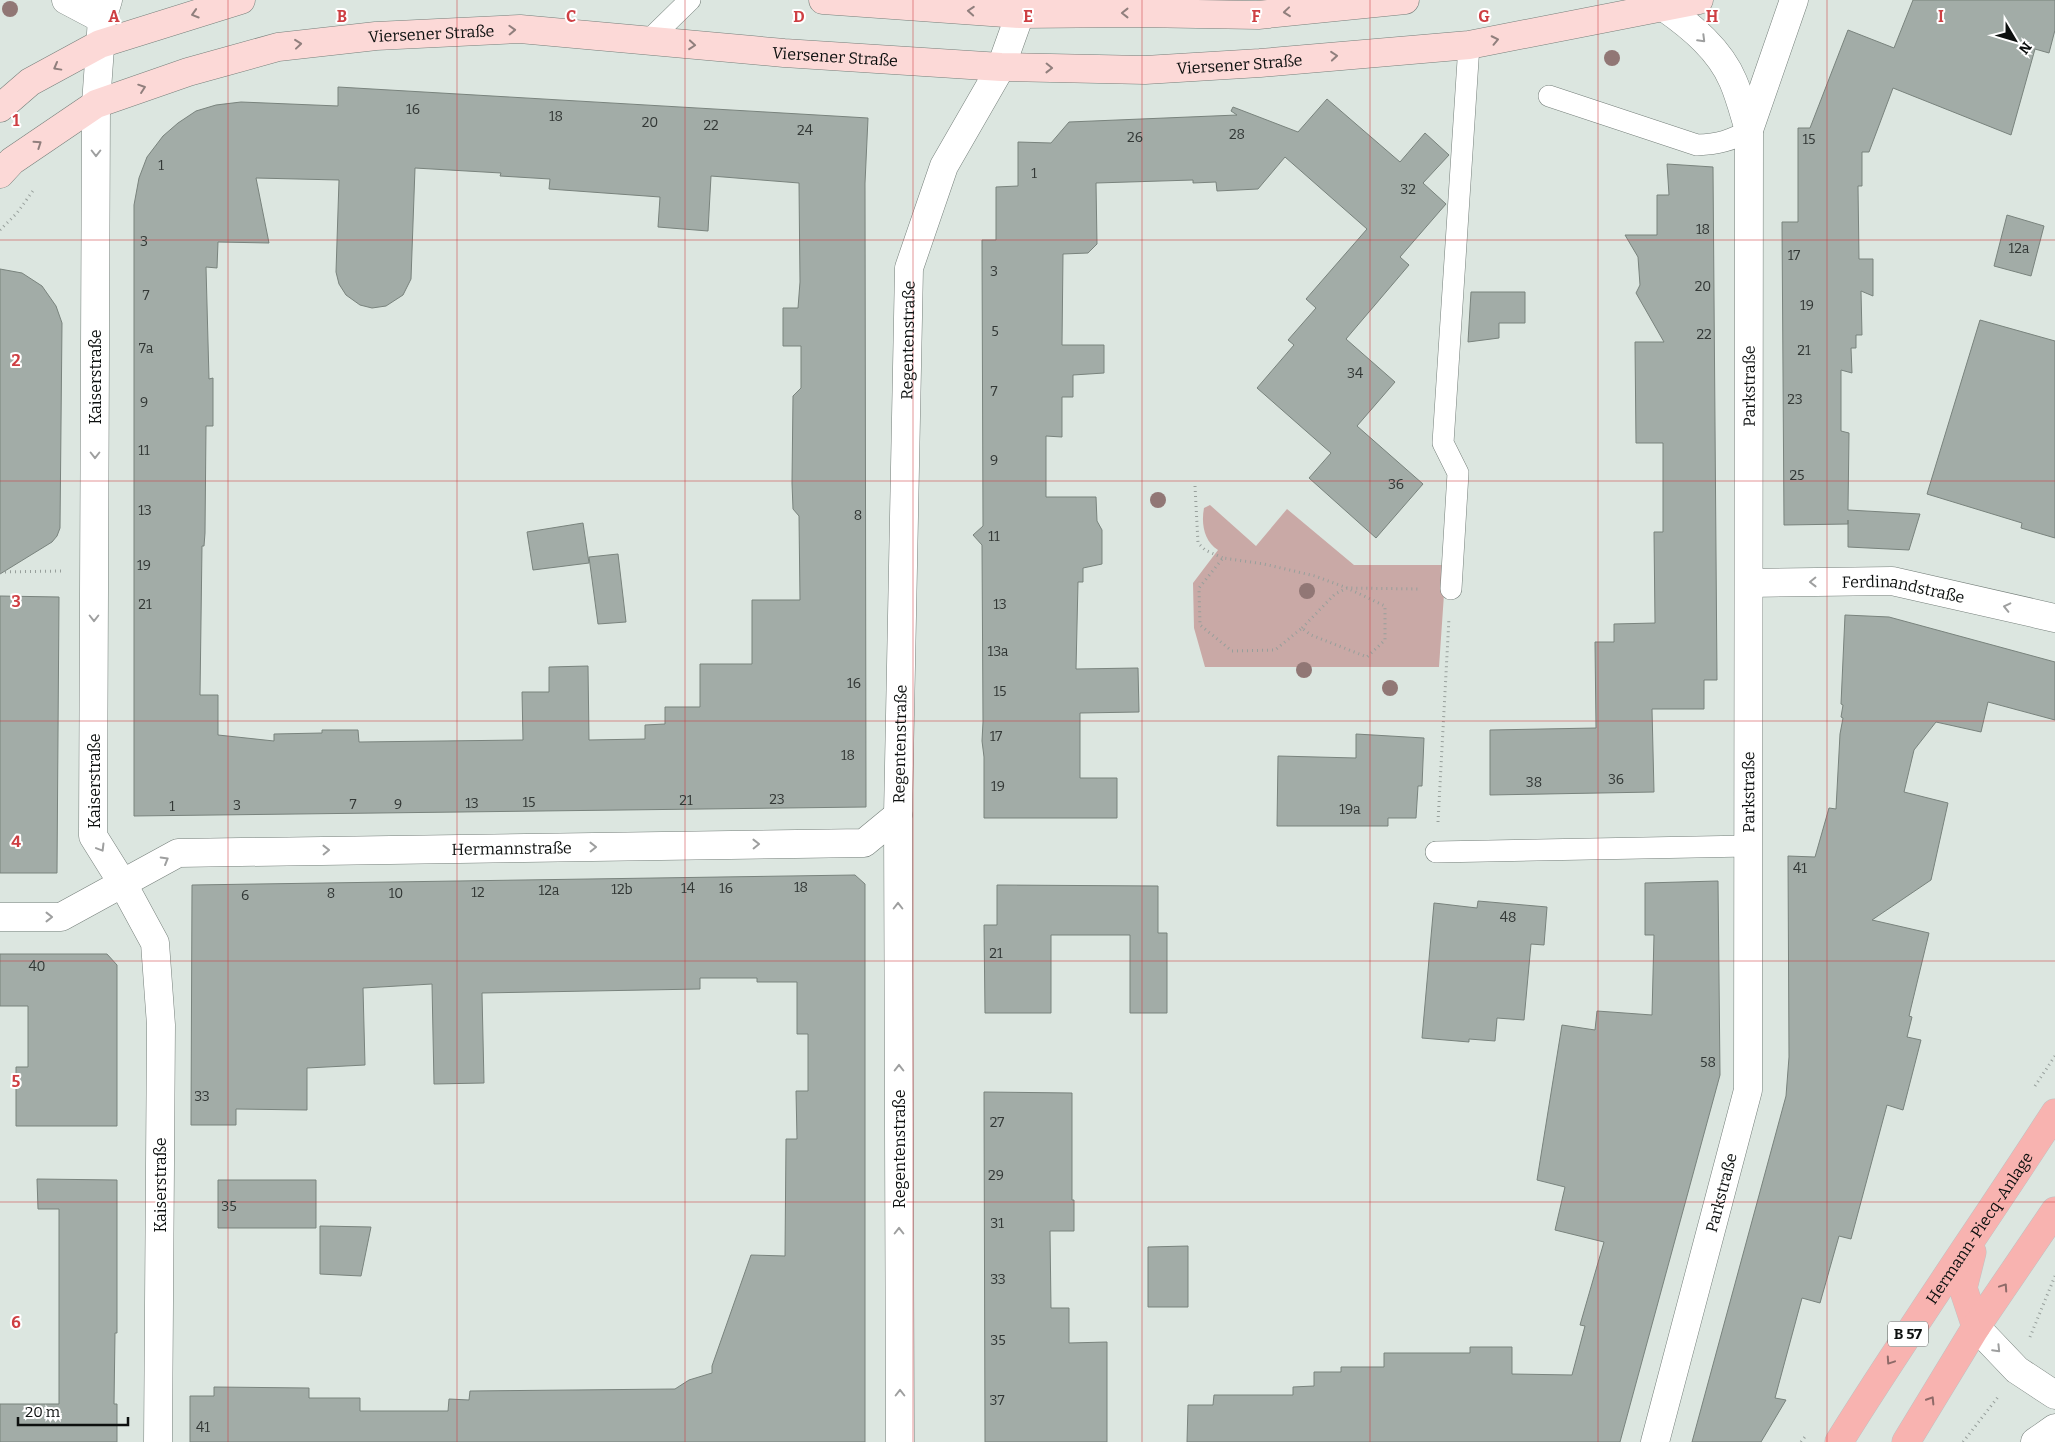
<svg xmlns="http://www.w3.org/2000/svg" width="2055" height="1442" viewBox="0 0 2055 1442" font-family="Bitter,serif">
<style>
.green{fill:#c9a9a6}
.building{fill:#a2aca7;stroke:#79837d;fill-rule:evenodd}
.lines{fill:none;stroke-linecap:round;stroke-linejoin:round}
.service-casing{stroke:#757f7a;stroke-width:22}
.pedestrian-casing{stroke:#757f7a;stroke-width:29}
.minor-casing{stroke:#757f7a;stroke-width:29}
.tertiary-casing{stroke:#757f7a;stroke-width:29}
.secondary-casing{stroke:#757f7a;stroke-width:29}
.primary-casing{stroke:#c0c1c1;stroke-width:29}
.path{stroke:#979f9b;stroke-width:3;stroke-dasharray:1 4;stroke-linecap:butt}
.service{stroke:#fff;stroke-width:21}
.pedestrian{stroke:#fff;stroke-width:28}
.minor{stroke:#fff;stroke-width:28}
.tertiary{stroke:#fff;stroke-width:28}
.secondary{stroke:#fcd9d7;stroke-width:28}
.primary{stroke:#f8b3b0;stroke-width:28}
.tree{fill:#917775}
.oneway{stroke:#907f7d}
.oneway2{stroke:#9e9f9f}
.oneway3{stroke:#8e6a68}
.grid{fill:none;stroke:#ce3f43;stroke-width:1;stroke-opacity:0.55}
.labels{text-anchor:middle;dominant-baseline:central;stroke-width:4;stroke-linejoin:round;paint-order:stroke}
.number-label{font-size:14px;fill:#323735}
.shield{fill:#fff;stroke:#565857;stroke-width:1}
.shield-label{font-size:15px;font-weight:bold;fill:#0d100f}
.street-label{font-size:16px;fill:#0d100f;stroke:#fff}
.grid-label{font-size:16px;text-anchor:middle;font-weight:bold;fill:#ce3f43;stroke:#fff;stroke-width:4;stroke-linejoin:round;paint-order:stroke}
</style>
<rect width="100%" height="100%" fill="#dce6e0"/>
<path class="green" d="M 1210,505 L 1256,546 L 1287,509 L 1354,565 L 1446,565 L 1439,667 L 1205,667 L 1194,628 L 1193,583 L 1218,550 C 1204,541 1201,524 1204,508 Z"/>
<path class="building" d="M 1913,0 L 2055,0 L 2055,30 L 2049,53 L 2035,49 L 2011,135 L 1893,88 L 1869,152 L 1862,152 L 1862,186 L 1858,186 L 1859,259 L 1873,259 L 1873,296 L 1861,291 L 1862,335 L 1856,335 L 1856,348 L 1851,348 L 1852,373 L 1841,370 L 1841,431 L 1849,433 L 1848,510 L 1920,514 L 1909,550 L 1848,547 L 1848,520 L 1848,524 L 1784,525 L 1782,222 L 1798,222 L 1798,128 L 1810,128 L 1848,30 L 1894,48 Z
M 338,87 L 868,118 L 865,183 L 866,807 L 134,816 L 134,205 L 139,178 L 147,157 L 163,136 L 178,123 L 196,111 L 216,105 L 241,102 L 338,106 ZM 415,168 L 501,173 L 500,176 L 550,179 L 549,189 L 660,197 L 658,227 L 708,231 L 711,176 L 799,183 L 800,282 L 798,308 L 783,308 L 783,346 L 801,346 L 801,388 L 793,396 L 792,483 L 793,509 L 799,516 L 800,600 L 752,600 L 752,664 L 700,664 L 700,707 L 665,707 L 665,724 L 645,725 L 645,739 L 589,740 L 588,666 L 549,667 L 549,692 L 522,692 L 523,740 L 359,742 L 358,730 L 322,730 L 322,733 L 274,734 L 274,741 L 218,735 L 218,695 L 200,695 L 202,546 L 204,546 L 205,533 L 206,426 L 213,426 L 213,378 L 209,379 L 206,267 L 217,268 L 218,242 L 269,243 L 256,178 L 339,180 L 336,272 L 339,284 L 346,295 L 360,305 L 372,308 L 386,306 L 403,295 L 411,279 Z
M 1327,99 L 1400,162 L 1425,133 L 1449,155 L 1423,183 L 1446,204 L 1400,257 L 1409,265 L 1346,339 L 1395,382 L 1357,426 L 1423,484 L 1376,538 L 1309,478 L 1331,453 L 1257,388 L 1294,345 L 1288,340 L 1316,308 L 1306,299 L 1367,229 L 1285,157 L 1258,189 L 1217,191 L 1216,182 L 1193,183 L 1193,180 L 1096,183 L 1097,244 L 1088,253 L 1063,254 L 1062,345 L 1104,345 L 1104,373 L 1073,375 L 1073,397 L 1062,397 L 1062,437 L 1046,436 L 1046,497 L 1096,497 L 1097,521 L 1102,530 L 1102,564 L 1083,568 L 1083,582 L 1078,582 L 1076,669 L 1138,668 L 1139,712 L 1080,713 L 1080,778 L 1117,778 L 1117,818 L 984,818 L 984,757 L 982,741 L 983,722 L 982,545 L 973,535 L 983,526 L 982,240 L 996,240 L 996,187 L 1018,186 L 1018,142 L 1051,143 L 1069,122 L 1237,115 L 1231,111 L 1233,107 L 1298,132 Z
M 1667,164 L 1713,167 L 1717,680 L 1704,680 L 1704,709 L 1652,709 L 1654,792 L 1490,795 L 1490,730 L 1596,728 L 1595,642 L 1614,642 L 1614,624 L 1655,623 L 1654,532 L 1663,532 L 1663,443 L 1636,443 L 1635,342 L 1664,342 L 1636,293 L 1640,285 L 1638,257 L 1625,235 L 1657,235 L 1657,195 L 1669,195 Z
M 2007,215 L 2044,226 L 2031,276 L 1994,266 Z
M 0,269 L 22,273 L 42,286 L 56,306 L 62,323 L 60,528 L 57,536 L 52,542 L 0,574 Z
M 1471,292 L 1525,292 L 1525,323 L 1499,323 L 1499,338 L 1468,342 Z
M 1980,320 L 2055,341 L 2055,538 L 2021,528 L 2022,523 L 1927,494 Z
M 583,523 L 589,563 L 533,570 L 527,532 Z
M 618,554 L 626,622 L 598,624 L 589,557 Z
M 0,596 L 59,597 L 57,873 L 0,873 Z
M 1845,615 L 1889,617 L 2055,662 L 2055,720 L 1988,702 L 1981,732 L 1936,722 L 1914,750 L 1904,792 L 1948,803 L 1931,880 L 1872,920 L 1929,933 L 1909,1016 L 1912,1017 L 1907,1037 L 1921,1040 L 1903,1110 L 1887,1105 L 1851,1239 L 1839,1236 L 1820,1303 L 1802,1298 L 1775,1398 L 1786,1400 L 1761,1442 L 1692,1442 L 1786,1096 L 1789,1057 L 1788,856 L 1815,857 L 1829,808 L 1836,809 L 1840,734 L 1843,718 L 1841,717 L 1843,705 L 1841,704 Z
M 1356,734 L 1424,738 L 1422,786 L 1418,786 L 1416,818 L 1388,818 L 1388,826 L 1277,826 L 1278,756 L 1356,758 Z
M 855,875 L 865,884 L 865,1442 L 190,1442 L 190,1396 L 214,1396 L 214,1387 L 309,1388 L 309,1398 L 360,1398 L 360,1411 L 448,1411 L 449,1399 L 469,1400 L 470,1391 L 675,1389 L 689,1380 L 712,1373 L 712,1366 L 751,1255 L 785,1256 L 786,1139 L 797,1139 L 796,1091 L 808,1091 L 808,1034 L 797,1034 L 797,982 L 757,982 L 757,978 L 700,978 L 700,989 L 482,993 L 484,1083 L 434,1084 L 432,984 L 363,988 L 365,1065 L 307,1068 L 307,1110 L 236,1109 L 236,1125 L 191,1125 L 192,885 Z
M 1718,881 L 1720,1075 L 1620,1442 L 1187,1442 L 1188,1405 L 1213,1405 L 1214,1395 L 1293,1395 L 1293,1387 L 1314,1386 L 1314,1372 L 1341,1372 L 1341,1367 L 1384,1367 L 1384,1353 L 1470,1353 L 1470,1347 L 1512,1347 L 1512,1374 L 1572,1375 L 1585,1326 L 1580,1325 L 1604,1242 L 1555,1230 L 1565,1187 L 1537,1180 L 1562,1025 L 1595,1030 L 1597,1011 L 1652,1015 L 1654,935 L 1645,935 L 1645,883 Z
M 997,885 L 1158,886 L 1158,933 L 1167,933 L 1167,1013 L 1130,1013 L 1130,935 L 1051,935 L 1051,1013 L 985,1013 L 984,925 L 997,925 Z
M 1478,901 L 1547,907 L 1544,945 L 1531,944 L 1524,1020 L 1497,1018 L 1495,1041 L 1469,1039 L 1469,1042 L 1422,1038 L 1434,903 L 1477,908 Z
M 0,954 L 107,954 L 117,965 L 117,1126 L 16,1126 L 16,1067 L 28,1067 L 28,1006 L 0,1006 Z
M 984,1092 L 1072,1093 L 1072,1200 L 1074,1200 L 1074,1231 L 1050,1231 L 1051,1308 L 1069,1308 L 1069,1343 L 1107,1342 L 1107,1442 L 985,1442 Z
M 37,1179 L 117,1180 L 117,1333 L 115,1333 L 114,1404 L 117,1404 L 117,1442 L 0,1442 L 0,1404 L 59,1404 L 59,1209 L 38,1209 Z
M 218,1180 L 316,1180 L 316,1228 L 218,1228 Z
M 320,1226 L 371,1227 L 361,1276 L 320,1274 Z
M 1188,1246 L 1188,1307 L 1148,1307 L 1148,1247 Z"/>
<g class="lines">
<g class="service-casing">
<path id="service" d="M 648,41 L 690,0
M 1549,96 L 1697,145 C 1718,144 1731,141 1749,130
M 1451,589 L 1458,473 L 1443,443 L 1469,45
M 1436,852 L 1749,846"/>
</g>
<g class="pedestrian-casing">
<path id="pedestrian" d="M 66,0 L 102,19"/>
</g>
<g class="minor-casing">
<g id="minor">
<path d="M 108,0 L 102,19 L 96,104 L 93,836 L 123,884 L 155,943 L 161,1025 L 158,1442"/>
<path d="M 1665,8 C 1692,27 1720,50 1733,81 C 1740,97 1744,114 1749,130"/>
<path id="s1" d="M 1749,583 L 1892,581 L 2055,618"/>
<path id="s2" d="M 0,917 L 61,917 L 178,853 L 864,843 L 898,815"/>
<path d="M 1976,1327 L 2017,1370 L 2055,1395"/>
<path id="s3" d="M 900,1442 L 898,815 L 909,268 L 944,166 L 1001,67"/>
<path id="s4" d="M 1655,1442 L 1748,1090 L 1749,130 L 1794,0"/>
<path d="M 2035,1442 L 2055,1428"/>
</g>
</g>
<g class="tertiary-casing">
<path id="tertiary" d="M 1001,67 L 1020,14 L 1023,0"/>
</g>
<g class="secondary-casing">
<g id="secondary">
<path d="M 823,0 L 1020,14 L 1136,13 L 1258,15 L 1405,0"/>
<path d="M 0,108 L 30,82 L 100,44 L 241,0"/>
<path id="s5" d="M 0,174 L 12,161 L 96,104 L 188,72 L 278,47 L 376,36 L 520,29 L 784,53 L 1001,67 L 1145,70 L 1260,63 L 1469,45 L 1699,0"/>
</g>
</g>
<g class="primary-casing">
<g id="primary">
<path d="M 1972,1252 L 1963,1288 L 1976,1327"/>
<path id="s6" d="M 1839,1442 C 1908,1331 1984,1223 2055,1113"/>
<path d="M 1906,1442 L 1976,1327 L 2055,1211"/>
</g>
</g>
<path class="path" d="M 0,230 L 17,213 L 35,188
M 1195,486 L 1198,543 L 1205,550 L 1223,558
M 0,572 L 61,571
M 1302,628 L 1335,594 L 1347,588 L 1385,606 L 1385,640 L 1367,657 L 1311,635 L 1302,628 L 1275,650 L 1232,651 L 1200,625 L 1199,588 L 1223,558 L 1264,564 L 1315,576 L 1347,588 L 1421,589
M 1438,822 L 1449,618
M 2035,1086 L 2055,1056
M 2030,1337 L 2055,1276
M 1801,1442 L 1807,1434
M 1963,1442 L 1998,1397"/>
<use href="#service" class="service"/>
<use href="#pedestrian" class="pedestrian"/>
<use href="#minor" class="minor"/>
<use href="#tertiary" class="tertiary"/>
<use href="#secondary" class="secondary"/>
<use href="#primary" class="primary"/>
</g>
<g class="tree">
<circle cx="10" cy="9" r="8"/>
<circle cx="1612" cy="58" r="8"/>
<circle cx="1158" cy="500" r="8"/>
<circle cx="1307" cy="591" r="8"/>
<circle cx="1304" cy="670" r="8"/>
<circle cx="1390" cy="688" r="8"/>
</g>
<defs><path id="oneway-chevron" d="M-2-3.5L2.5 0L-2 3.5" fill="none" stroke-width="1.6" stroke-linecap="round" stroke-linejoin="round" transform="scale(1.25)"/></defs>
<g class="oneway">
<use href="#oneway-chevron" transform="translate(971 11) rotate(-176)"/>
<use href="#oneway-chevron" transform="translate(1287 12) rotate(174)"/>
<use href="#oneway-chevron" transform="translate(1125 13) rotate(180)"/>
<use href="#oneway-chevron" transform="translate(195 14) rotate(163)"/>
<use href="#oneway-chevron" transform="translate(512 30) rotate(-2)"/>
<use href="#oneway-chevron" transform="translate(1495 40) rotate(-12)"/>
<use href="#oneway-chevron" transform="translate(298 44) rotate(-6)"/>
<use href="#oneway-chevron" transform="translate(692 45) rotate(5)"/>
<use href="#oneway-chevron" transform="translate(1334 56) rotate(-5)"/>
<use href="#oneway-chevron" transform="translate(57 67) rotate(151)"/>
<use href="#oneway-chevron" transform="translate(1049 68) rotate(1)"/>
<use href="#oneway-chevron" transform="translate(142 88) rotate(-19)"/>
<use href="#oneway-chevron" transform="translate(38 144) rotate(-34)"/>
</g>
<g class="oneway2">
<use href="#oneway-chevron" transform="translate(1702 39) rotate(45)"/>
<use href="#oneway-chevron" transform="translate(96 153) rotate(90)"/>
<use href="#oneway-chevron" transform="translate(95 455) rotate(90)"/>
<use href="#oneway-chevron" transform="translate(1813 582) rotate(179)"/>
<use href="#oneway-chevron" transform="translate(2007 607) rotate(-167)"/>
<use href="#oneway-chevron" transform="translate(94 618) rotate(90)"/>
<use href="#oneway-chevron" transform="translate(756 844) rotate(-1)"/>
<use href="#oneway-chevron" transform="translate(593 847) rotate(-1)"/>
<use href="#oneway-chevron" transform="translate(101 848) rotate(59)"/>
<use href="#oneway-chevron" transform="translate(326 850) rotate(-1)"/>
<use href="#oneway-chevron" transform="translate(165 860) rotate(-30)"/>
<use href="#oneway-chevron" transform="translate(898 906) rotate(-90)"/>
<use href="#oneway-chevron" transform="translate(49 917)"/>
<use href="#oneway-chevron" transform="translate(899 1068) rotate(-90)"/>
<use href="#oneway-chevron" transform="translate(899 1231) rotate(-90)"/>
<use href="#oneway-chevron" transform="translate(1997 1349) rotate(46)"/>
<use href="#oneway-chevron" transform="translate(900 1393) rotate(-90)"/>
</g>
<g class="oneway3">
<use href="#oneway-chevron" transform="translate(2004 1287) rotate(-56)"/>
<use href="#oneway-chevron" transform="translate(1890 1361) rotate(124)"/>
<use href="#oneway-chevron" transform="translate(1931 1400) rotate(-58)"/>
</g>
<path class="grid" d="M 228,0 L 228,1442M 457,0 L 457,1442M 685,0 L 685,1442M 913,0 L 913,1442M 1142,0 L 1142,1442M 1370,0 L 1370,1442M 1598,0 L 1598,1442M 1827,0 L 1827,1442M 0,240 L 2055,240M 0,481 L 2055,481M 0,721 L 2055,721M 0,961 L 2055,961M 0,1202 L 2055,1202"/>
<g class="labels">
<g class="number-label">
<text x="413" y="109">16</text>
<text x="556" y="116">18</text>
<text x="650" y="122">20</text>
<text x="711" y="125">22</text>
<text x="805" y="130">24</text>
<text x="1237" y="134">28</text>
<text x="1135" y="137">26</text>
<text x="1809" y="139">15</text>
<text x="161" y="165">1</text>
<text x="1034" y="173">1</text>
<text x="1408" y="189">32</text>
<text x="1703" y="229">18</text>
<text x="144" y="241">3</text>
<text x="2019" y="248">12a</text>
<text x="1794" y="255">17</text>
<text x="994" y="271">3</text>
<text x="1703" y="286">20</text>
<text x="146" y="295">7</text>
<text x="1807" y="305">19</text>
<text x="995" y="331">5</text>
<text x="1704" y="334">22</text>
<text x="146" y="348">7a</text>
<text x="1804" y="350">21</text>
<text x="1355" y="373">34</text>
<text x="994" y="391">7</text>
<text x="1795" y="399">23</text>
<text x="144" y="402">9</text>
<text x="144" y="450">11</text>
<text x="994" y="460">9</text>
<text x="1797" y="475">25</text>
<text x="1396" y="484">36</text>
<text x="145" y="510">13</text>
<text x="858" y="515">8</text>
<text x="994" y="536">11</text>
<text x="144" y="565">19</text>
<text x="145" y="604">21</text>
<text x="1000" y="604">13</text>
<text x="998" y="651">13a</text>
<text x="854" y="683">16</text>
<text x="1000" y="691">15</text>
<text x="996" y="736">17</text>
<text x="848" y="755">18</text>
<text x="1616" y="779">36</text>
<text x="1534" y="782">38</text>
<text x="998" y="786">19</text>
<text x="777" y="799">23</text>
<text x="686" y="800">21</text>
<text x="529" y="802">15</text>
<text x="472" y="803">13</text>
<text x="353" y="804">7</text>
<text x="398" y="804">9</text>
<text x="237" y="805">3</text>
<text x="172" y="806">1</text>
<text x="1350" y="809">19a</text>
<text x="1800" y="868">41</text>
<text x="801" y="887">18</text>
<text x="688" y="888">14</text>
<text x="726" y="888">16</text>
<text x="622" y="889">12b</text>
<text x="549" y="890">12a</text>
<text x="478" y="892">12</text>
<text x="331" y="893">8</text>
<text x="396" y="893">10</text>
<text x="245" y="895">6</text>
<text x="1508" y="917">48</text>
<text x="996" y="953">21</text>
<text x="37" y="966">40</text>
<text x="1708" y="1062">58</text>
<text x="202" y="1096">33</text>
<text x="997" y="1122">27</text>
<text x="996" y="1175">29</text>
<text x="229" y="1206">35</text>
<text x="997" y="1223">31</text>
<text x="998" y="1279">33</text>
<text x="998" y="1340">35</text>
<text x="997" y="1400">37</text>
<text x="203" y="1427">41</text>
</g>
<rect class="shield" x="1888" y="1321.5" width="40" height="25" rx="4"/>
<g class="shield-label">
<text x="1908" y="1334">B 57</text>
</g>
<g class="street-label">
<text stroke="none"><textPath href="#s5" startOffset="464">Viersener Straße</textPath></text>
<text stroke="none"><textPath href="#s5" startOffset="869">Viersener Straße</textPath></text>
<text stroke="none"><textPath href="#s5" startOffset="1274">Viersener Straße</textPath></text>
<text stroke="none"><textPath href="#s3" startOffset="1102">Regentenstraße</textPath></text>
<text transform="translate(95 377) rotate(-90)">Kaiserstraße</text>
<text stroke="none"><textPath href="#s4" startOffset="1068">Parkstraße</textPath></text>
<text stroke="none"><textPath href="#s1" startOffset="155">Ferdinandstraße</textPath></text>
<text stroke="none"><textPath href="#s3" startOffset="698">Regentenstraße</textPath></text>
<text transform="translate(94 781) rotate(-90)">Kaiserstraße</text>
<text stroke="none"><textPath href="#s4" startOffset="662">Parkstraße</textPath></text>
<text stroke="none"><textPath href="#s2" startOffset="528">Hermannstraße</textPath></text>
<text transform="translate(899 1149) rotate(-90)">Regentenstraße</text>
<text transform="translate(160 1185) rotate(-90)">Kaiserstraße</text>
<text stroke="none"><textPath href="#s4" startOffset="258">Parkstraße</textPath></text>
<text stroke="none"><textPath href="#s6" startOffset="256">Hermann-Piecq-Anlage</textPath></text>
</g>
</g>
<g class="grid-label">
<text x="114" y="22">A</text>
<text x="342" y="22">B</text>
<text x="571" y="22">C</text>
<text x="799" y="22">D</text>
<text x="1028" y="22">E</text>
<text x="1256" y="22">F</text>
<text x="1484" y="22">G</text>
<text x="1712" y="22">H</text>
<text x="1941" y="22">I</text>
<text x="16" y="126">1</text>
<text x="16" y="366">2</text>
<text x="16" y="607">3</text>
<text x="16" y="847">4</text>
<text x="16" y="1087">5</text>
<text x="16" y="1328">6</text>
</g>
<g transform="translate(2015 40) rotate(128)" stroke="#ffffff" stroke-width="4" paint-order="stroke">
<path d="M0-4L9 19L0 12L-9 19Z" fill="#0d100f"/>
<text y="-8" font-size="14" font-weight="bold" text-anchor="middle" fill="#0d100f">N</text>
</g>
<path d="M18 1417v8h110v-8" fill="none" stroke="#0d100f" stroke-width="2.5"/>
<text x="25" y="1417" font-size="15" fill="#0d100f" stroke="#ffffff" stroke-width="4" paint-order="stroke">20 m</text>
</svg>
